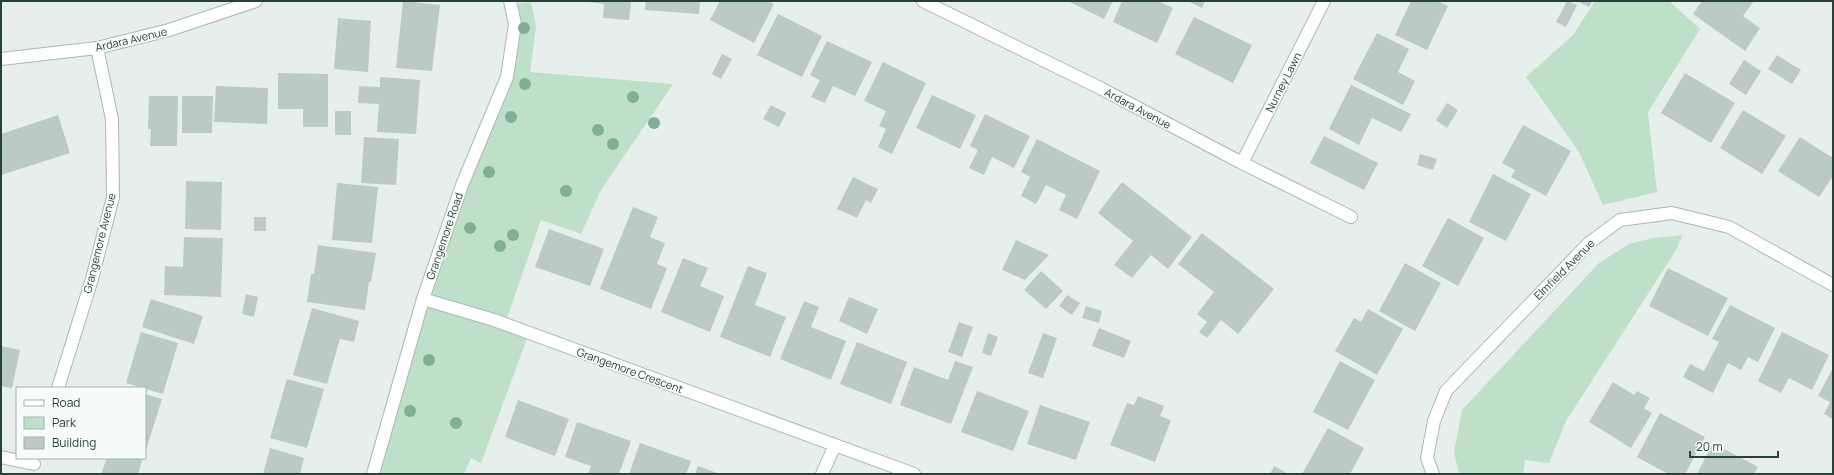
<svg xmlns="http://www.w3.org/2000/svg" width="1834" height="475" viewBox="0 0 1834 475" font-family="Manrope,sans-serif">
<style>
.green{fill:#bfe0c8}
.building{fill:#bbcac4}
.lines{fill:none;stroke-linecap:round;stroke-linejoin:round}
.minor-casing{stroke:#a8b8b2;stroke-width:14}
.minor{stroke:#fff;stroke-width:12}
.tree{fill:#80af93}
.labels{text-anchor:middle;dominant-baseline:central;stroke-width:3.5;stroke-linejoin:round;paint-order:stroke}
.street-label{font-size:11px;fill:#24423a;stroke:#f7fbf9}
</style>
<rect width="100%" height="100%" fill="#e6efeb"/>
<path class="green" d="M 1595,1 L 1669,1 L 1700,29 L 1648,112 L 1657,192 L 1603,205 L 1579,152 L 1526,77 L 1573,35 Z
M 531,2 L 536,26 L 530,72 L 673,84 L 601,190 L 581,234 L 541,220 L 505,324 L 529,333 L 481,463 L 471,458 L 464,474 L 373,474 L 423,299 L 507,77 L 512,4 Z
M 1683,235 L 1675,252 L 1566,421 L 1549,463 L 1525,460 L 1523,474 L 1459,474 L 1454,452 L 1462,410 L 1599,263 L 1629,244 L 1653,238 Z"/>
<path class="building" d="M 403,1 L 440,5 L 432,71 L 396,68 Z
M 580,1 L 631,1 L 629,20 L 603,18 L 604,4 Z
M 646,1 L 700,1 L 699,14 L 645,10 Z
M 720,1 L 768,1 L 774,4 L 754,43 L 710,20 Z
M 1068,1 L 1113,1 L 1104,19 Z
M 1122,1 L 1158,1 L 1173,8 L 1157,43 L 1113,22 Z
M 1188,1 L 1205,1 L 1202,8 Z
M 1411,1 L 1437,1 L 1448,6 L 1427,50 L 1395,35 Z
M 1567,1 L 1577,5 L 1566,27 L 1556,22 Z
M 1577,1 L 1592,1 L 1589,7 Z
M 1702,1 L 1754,1 L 1743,16 L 1760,28 L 1745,51 L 1693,14 Z
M 778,14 L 822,36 L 802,77 L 757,55 Z
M 1194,17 L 1252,45 L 1233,83 L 1175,54 Z
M 338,18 L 371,21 L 368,72 L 334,69 Z
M 1377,33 L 1409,49 L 1398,72 L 1415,81 L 1403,105 L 1353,79 Z
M 827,41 L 872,62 L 855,96 L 833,86 L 825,103 L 811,97 L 820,80 L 810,75 Z
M 722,54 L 732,59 L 721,79 L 712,74 Z
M 1777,55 L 1801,70 L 1792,84 L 1768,69 Z
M 1744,60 L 1761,71 L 1746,95 L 1729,84 Z
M 883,62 L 926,83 L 892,154 L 878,147 L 886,129 L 879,126 L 886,111 L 864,101 Z
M 278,73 L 328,74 L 328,127 L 303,127 L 303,109 L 278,109 Z
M 1685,73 L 1735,103 L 1711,143 L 1661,113 Z
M 380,77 L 420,80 L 416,134 L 377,132 L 379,104 L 358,103 L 359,86 L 380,87 Z
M 1351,85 L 1411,114 L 1401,132 L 1372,118 L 1359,145 L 1329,129 Z
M 216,86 L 268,88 L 267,124 L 214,122 Z
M 932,95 L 976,115 L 960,149 L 916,128 Z
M 149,96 L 178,96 L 177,146 L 150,146 L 151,129 L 148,129 Z
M 182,96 L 213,96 L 212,133 L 182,133 Z
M 1447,103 L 1458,110 L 1447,128 L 1436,120 Z
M 771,105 L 786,113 L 779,127 L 763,119 Z
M 1743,110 L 1786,136 L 1762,174 L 1720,148 Z
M 335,111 L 351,111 L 351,135 L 335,135 Z
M 985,114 L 1030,136 L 1014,168 L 992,157 L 984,175 L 969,168 L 978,150 L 970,146 Z
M 58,115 L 70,153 L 1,175 L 1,134 Z
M 1523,125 L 1571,151 L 1546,196 L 1511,177 L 1515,170 L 1502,163 Z
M 1324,136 L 1378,163 L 1364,190 L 1310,163 Z
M 364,137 L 399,139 L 396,185 L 361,183 Z
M 1800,137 L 1833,158 L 1833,176 L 1819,197 L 1778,171 Z
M 1037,139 L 1100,171 L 1077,219 L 1059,210 L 1066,195 L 1046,185 L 1036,204 L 1021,196 L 1030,177 L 1021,172 Z
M 1420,154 L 1437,159 L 1433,170 L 1417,165 Z
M 1493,174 L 1531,194 L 1506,241 L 1469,222 Z
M 853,177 L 878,189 L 871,203 L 866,200 L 857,218 L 837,209 Z
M 186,181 L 222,182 L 221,230 L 185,229 Z
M 1122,182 L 1192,237 L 1168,269 L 1151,255 L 1132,278 L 1114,265 L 1133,241 L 1098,213 Z
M 337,183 L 378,187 L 372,243 L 332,240 Z
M 633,207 L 658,217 L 650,237 L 665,243 L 657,264 L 667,268 L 651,309 L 600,289 Z
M 254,217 L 266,217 L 266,231 L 254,231 Z
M 1448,218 L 1484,238 L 1458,286 L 1422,266 Z
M 549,229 L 604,249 L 590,286 L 535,267 Z
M 1202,233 L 1274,289 L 1238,334 L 1221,320 L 1207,338 L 1199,332 L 1207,322 L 1197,314 L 1214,292 L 1178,264 Z
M 184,237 L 223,238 L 221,297 L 164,295 L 165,266 L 183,267 Z
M 1016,240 L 1049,255 L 1025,280 L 1002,270 Z
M 318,245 L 376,253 L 371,282 L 369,282 L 365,310 L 307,302 L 311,274 L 314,274 Z
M 683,258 L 708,268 L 700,286 L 724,296 L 710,332 L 661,312 Z
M 1405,263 L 1441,283 L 1415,331 L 1379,311 Z
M 748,266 L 767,273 L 755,305 L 786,317 L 770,357 L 720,337 Z
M 1668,268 L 1728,298 L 1708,336 L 1649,306 Z
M 1041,271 L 1063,291 L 1046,309 L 1024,290 Z
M 246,294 L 258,297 L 254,317 L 242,314 Z
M 1067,295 L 1080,303 L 1072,315 L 1059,306 Z
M 849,297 L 878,309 L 867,334 L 839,321 Z
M 151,299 L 203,316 L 194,344 L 142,327 Z
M 804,301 L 819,307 L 811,327 L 846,341 L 831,380 L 780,359 Z
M 1730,305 L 1775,328 L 1758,362 L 1748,357 L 1741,370 L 1728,363 L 1713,393 L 1683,377 L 1690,364 L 1704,371 L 1719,342 L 1712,339 Z
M 1086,306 L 1102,311 L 1099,323 L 1082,318 Z
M 312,308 L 359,321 L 354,342 L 340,339 L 327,384 L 293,375 Z
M 1368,309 L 1403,329 L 1377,375 L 1335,351 L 1354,318 L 1361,322 Z
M 959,322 L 973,327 L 962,357 L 948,352 Z
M 1099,328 L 1131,341 L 1124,358 L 1092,346 Z
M 141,332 L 178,343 L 163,394 L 126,383 Z
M 1782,332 L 1829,355 L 1812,390 L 1789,378 L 1781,393 L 1758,381 Z
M 988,333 L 998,337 L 991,356 L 982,353 Z
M 1043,333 L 1057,338 L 1043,378 L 1028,373 Z
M 857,342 L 907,362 L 891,404 L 840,384 Z
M 1,346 L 20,350 L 12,388 L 1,386 Z
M 955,361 L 973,367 L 951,424 L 900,405 L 914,367 L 948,380 Z
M 1340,361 L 1375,380 L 1348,430 L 1313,412 Z
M 1833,368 L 1833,419 L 1824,414 L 1830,402 L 1818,396 Z
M 287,379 L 324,389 L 307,448 L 270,438 Z
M 1613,382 L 1634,395 L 1637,391 L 1650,398 L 1644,408 L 1652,413 L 1631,448 L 1589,422 Z
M 977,391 L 1029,411 L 1013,451 L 961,432 Z
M 145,394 L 162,399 L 145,453 Z
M 1138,396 L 1164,406 L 1160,416 L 1171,420 L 1155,462 L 1110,445 L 1127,403 L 1134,405 Z
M 518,400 L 569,419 L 555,456 L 505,437 Z
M 1040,405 L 1090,422 L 1076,460 L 1027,444 Z
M 1660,413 L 1705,437 L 1685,474 L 1668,474 L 1637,457 Z
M 577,422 L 631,441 L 619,474 L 588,474 L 591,466 L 565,457 Z
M 1328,428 L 1364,448 L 1350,474 L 1302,474 Z
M 640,443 L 691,461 L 686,474 L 629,474 Z
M 1713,443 L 1758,467 L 1754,474 L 1697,474 Z
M 270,448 L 304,458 L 300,474 L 263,474 Z
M 107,458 L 136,458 L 142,460 L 138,474 L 101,474 Z
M 698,466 L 720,474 L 695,474 Z
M 1274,466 L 1288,474 L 1270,474 Z"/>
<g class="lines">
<g class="minor-casing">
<path id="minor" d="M 923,1 L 1102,89 L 1242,163 L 1351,217
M 1,59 L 97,48 L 169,30 L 256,1
M 1242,163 L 1324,1
M 423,299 L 494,320 L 914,474
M 58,388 L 92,279 L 113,197 L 112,119 L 97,48
M 1,457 L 34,464
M 373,474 L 423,299 L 462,185 L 507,77 L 515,24 L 510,1
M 822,474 L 835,445
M 1433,474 L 1427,458 L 1434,421 L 1446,391 L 1589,243 L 1620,220 L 1672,213 L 1729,227 L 1833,285"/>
</g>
<use href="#minor" class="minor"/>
</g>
<g class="tree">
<circle cx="524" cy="28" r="6"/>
<circle cx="525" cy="84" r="6"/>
<circle cx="633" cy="97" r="6"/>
<circle cx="511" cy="117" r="6"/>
<circle cx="654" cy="123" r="6"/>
<circle cx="598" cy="130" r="6"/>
<circle cx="613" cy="144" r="6"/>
<circle cx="489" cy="172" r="6"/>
<circle cx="566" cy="191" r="6"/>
<circle cx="470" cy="228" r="6"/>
<circle cx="513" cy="235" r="6"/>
<circle cx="500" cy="246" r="6"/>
<circle cx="429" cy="360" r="6"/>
<circle cx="410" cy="411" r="6"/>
<circle cx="456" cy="423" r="6"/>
</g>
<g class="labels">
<g class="street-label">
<text transform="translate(131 39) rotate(-13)">Ardara Avenue</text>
<text transform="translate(1283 82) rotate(-63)">Nurney Lawn</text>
<text transform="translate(1138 108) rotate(28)">Ardara Avenue</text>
<text transform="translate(444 236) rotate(-71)">Grangemore Road</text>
<text transform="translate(99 243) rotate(-76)">Grangemore Avenue</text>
<text transform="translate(1564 269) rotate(-45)">Elmfield Avenue</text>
<text transform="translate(630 370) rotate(20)">Grangemore Crescent</text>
</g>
</g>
<rect width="1834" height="475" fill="none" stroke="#24423a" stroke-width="4"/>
<rect x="16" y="387" width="130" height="72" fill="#f7fbf9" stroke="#a3b1ad"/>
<rect x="24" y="400" width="20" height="6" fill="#ffffff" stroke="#a3b1ad"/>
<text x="52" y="407" font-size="12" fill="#24423a">Road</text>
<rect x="24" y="417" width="20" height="12" fill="#bfe0c8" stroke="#a3b1ad"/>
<text x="52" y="427" font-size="12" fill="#24423a">Park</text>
<rect x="24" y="437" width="20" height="12" fill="#bbcac4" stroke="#a3b1ad"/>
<text x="52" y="447" font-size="12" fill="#24423a">Building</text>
<path d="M1690 451v6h88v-6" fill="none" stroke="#24423a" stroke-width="2"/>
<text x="1696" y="451" font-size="12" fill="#24423a" stroke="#f7fbf9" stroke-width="3" paint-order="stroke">20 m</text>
</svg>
